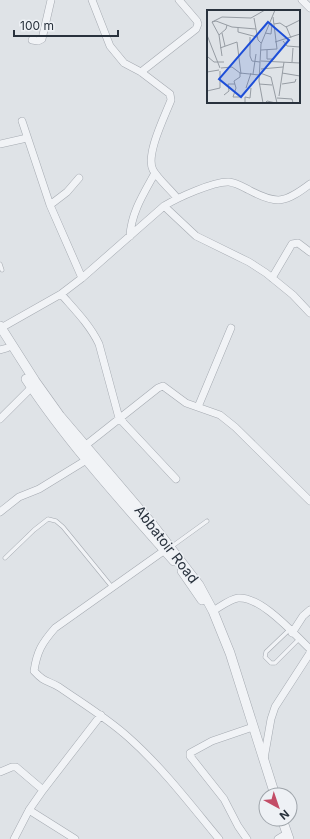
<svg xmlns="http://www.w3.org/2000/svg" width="310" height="839" viewBox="0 0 310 839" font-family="Inter,sans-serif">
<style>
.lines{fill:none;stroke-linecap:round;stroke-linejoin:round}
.service-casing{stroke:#a5aab1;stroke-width:4.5}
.minor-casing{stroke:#a5aab1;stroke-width:8}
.tertiary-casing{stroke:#a5aab1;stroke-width:10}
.service{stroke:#f1f3f6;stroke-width:3.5}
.minor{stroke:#f1f3f6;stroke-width:7}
.tertiary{stroke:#f1f3f6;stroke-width:9}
.labels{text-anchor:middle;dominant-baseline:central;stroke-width:3;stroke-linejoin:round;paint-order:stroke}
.street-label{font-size:14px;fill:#29323d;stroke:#eef1f5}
.inset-road{fill:none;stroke:#969ca3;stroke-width:1}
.view{fill:#1d4ed8;fill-opacity:0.15;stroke:#1d4ed8;stroke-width:2}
.inset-edge{fill:none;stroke:#29323d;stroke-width:2}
</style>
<rect width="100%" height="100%" fill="#dfe3e7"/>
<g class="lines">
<g class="service-casing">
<path id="service" d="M 0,264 L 2,270
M 171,547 L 207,521
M 5,558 L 34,530 L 48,519 L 56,521 L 63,527 L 112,587
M 289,630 L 266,652 L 265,657 L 271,663 L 275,663 L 299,639"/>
</g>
<g class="minor-casing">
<path id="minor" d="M 92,0 L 110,46 L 124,63 L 141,72 L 170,94 L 171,100 C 165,116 145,155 153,170 C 159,180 170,189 177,198
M 302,0 L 310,8
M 32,40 L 38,41 L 42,39 L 51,0
M 141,72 L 196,29 L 198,24 L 197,21 L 179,0
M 22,121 L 50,205 L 82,278
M 0,144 L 27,138
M 50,205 L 67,192 L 79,178
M 164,206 L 196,236 L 249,262 L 266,273 L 293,295 L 310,313
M 130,236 C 131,213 144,193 155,173
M 272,278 L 292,244 L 298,243 L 310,252
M 61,294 C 75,310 90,325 99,344 L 119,418 L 176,479
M 1,328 L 61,294 L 82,278 L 164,206 C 177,198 214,181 229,182 C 237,183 243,187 249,190 C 277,205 285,203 310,184
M 0,350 L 7,348
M 198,407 L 231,328
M 0,419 L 32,387
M 86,445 L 158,388 L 163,386 L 186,403 L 220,415 L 235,427 L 310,501
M 0,512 L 19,497 L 39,489 L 88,459
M 165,550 L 55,628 C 42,643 37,651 34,671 C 45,683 47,680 59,687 C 82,703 107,718 128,737 C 162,767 190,804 219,839
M 213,611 C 220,607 230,599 238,598 C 261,596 294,634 310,649
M 292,633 L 303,616 L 310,610
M 264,759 L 271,719 L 275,707 L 310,653
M 0,772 L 12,767 L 16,767 L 43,790
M 29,810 L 75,839
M 14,839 L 29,810 L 43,790 L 101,715
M 247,839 L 238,826 L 224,799 L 190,756 L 190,753 L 212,741 L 250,728
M 278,839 L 283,836"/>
</g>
<g class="tertiary-casing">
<path id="tertiary" d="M 0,326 L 35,381 L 60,416 L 153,525 L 199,585 L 213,611 L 230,653 L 275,795
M 26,379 C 68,443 123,503 174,561
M 182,571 L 202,600
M 282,819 L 289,839"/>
</g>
<use href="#service" class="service"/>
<use href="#minor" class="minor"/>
<use href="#tertiary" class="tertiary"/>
</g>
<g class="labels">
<g class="street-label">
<text transform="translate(167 544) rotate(52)">Abbatoir Road</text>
</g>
</g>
<g transform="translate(207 10)">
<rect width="93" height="93" fill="#dfe3e7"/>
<path class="inset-road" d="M 47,8 L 51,30 L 54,33M 5,12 L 15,7 L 44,8 L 58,0M 5,12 L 9,11 L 25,17 L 49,19M 5,12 L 12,25 L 15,46M 67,14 L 73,13 L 79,17 L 93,10M 79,16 L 84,28M 31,17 L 31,22 L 50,27M 15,23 L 18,36M 58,23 L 64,24 L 65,14 L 62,13M 0,25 L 13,58M 12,25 L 19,19 L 20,15M 43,27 L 43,46 L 45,51 L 53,52M 76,31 L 80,36 L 93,37M 68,32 L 93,24M 13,38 L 30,32 L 34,64M 54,40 L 70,39 L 66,7M 60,40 L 60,49 L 65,49M 1,47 L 7,52 L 17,52M 54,51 L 93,53M 85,52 L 86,38M 14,58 L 25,57 L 33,63 L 52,65M 54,59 L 76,57M 0,62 L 12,60M 33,63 L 33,67 L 27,71 L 29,78 L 26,87 L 33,87M 53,63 L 64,67 L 70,93M 75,63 L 93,66M 46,64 L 49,44M 52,74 L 65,75M 75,74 L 88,72 L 89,69M 39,78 L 44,63M 0,81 L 13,78 L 13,61M 17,85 L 22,81 L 21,74 L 28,74M 72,86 L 77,52M 70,88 L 85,89 L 86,93M 38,93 L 38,87 L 43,88 L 44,78M 56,93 L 52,71 L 54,34 L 68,0M 58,93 L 60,91 L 69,93"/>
<path class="view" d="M 61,12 L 82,30 L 34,87 L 12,69 Z"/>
<rect width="93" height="93" class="inset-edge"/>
</g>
<g transform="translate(278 807) rotate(140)"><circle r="19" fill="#eef1f5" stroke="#9fa5ab"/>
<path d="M0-3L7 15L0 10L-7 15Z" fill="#c34d67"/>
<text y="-6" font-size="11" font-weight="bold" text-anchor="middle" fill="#29323d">N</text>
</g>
<path d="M14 30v6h104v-6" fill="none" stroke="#29323d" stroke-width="2"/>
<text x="20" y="30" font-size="12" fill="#29323d" stroke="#eef1f5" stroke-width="3" paint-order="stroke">100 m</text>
</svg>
